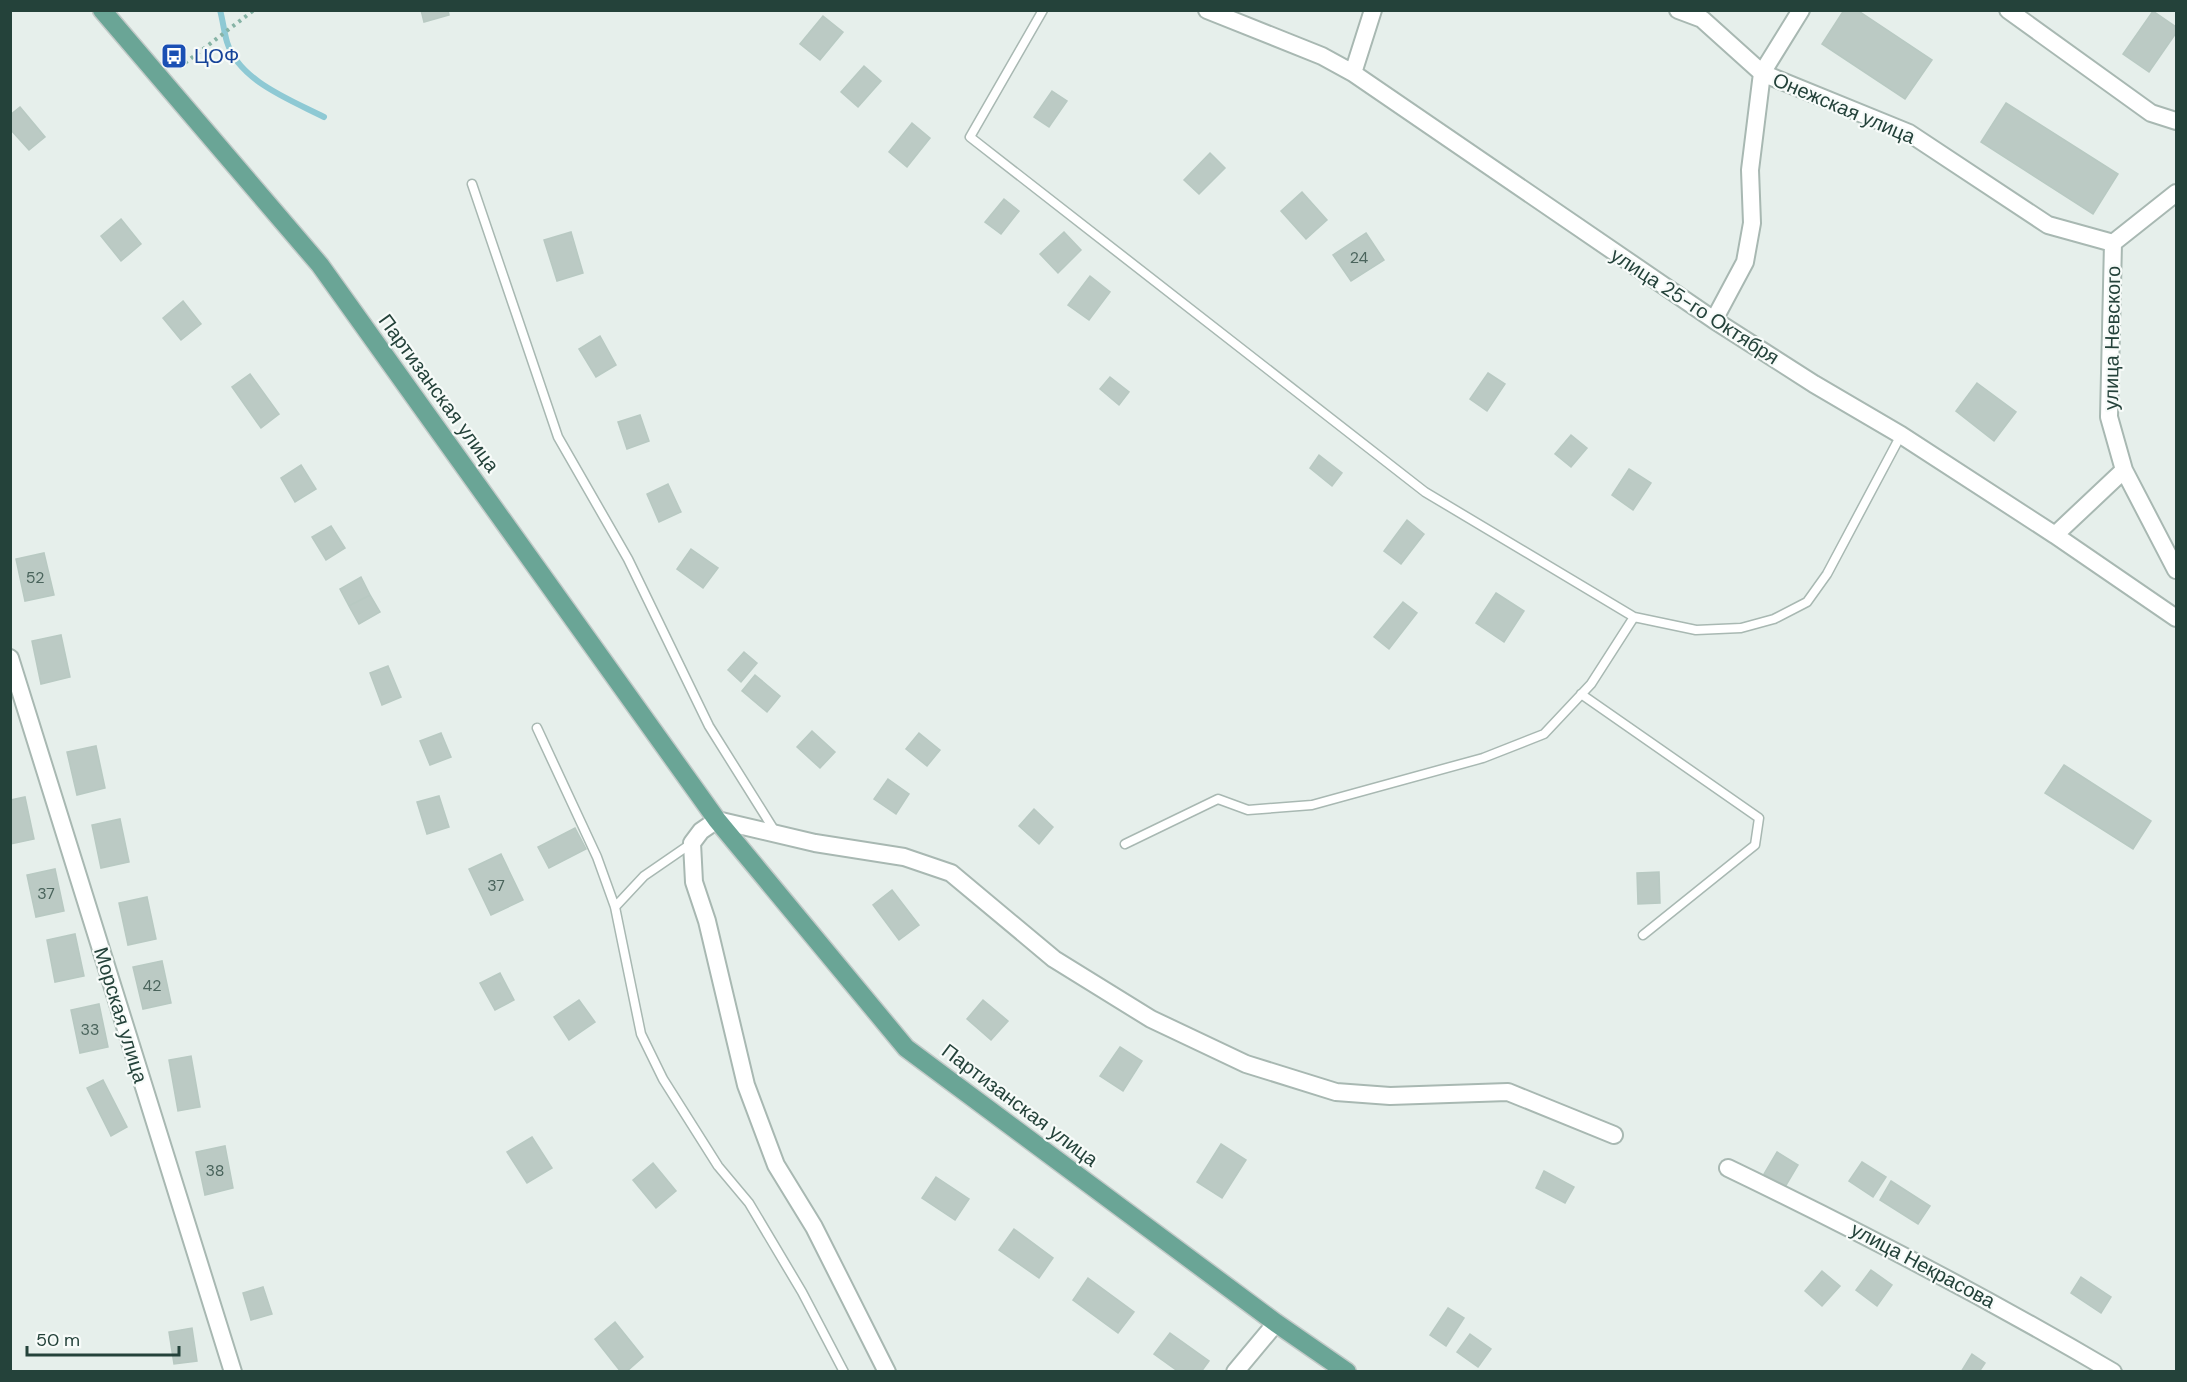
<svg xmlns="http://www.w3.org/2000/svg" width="2187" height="1382" viewBox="0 0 2187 1382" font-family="'DM Sans',sans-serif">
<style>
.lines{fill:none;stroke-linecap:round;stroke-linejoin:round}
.stream{stroke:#8ec9d4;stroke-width:6}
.building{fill:#bbcac4;stroke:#b8c9c2;stroke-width:1.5}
.service-casing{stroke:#a8b8b2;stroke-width:11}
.minor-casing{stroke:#a8b8b2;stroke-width:20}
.primary-casing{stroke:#c2cac8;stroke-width:21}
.path{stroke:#86b3a5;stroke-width:4;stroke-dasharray:3 4.5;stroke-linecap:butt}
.service{stroke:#fff;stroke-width:8}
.minor{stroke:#fff;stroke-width:16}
.primary{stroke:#6aa596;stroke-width:18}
.labels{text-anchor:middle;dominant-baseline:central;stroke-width:4.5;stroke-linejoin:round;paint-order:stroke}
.number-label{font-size:16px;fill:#4a645c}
.transit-label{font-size:20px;fill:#164399;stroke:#f7fbf9;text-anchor:start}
.street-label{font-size:20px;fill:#24423a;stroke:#f7fbf9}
</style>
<rect width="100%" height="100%" fill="#e6efeb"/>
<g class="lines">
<path class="stream" d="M 220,10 C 223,21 224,32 227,42 C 239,81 291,100 324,117"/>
</g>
<path class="building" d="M 421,10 L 448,10 L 449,15 L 424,22 Z
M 1844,10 L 1857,10 L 1932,60 L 1905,99 L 1822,44 Z
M 2153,11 L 2176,27 L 2176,33 L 2149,72 L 2123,54 Z
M 823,16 L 843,32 L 820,60 L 800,44 Z
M 864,66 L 881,81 L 858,107 L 841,92 Z
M 1052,91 L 1067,101 L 1049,127 L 1034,117 Z
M 2006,103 L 2118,174 L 2093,214 L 1981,142 Z
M 20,107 L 45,137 L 29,150 L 10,129 L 10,115 Z
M 912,123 L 930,138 L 907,167 L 889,152 Z
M 1210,153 L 1225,168 L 1199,194 L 1184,180 Z
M 1302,192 L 1327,220 L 1306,239 L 1281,211 Z
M 1004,199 L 1019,211 L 1001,234 L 985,222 Z
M 121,219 L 141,244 L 121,261 L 101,236 Z
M 571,232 L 583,273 L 557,281 L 544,240 Z
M 1064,232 L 1081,250 L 1058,273 L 1040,254 Z
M 1366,233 L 1384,260 L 1351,281 L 1333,255 Z
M 1090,276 L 1110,292 L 1089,320 L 1068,305 Z
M 183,301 L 201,324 L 181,340 L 163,318 Z
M 600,336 L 616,365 L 596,377 L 579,349 Z
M 1488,373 L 1505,384 L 1487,411 L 1470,399 Z
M 250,374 L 279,414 L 261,428 L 232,387 Z
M 1110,377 L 1129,392 L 1119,405 L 1100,389 Z
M 1977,383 L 2016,412 L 1994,441 L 1956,411 Z
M 640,415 L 649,441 L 627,449 L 618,422 Z
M 1571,435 L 1587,448 L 1571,467 L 1555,454 Z
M 1319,455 L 1342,473 L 1332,486 L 1310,468 Z
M 301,465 L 316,489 L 295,502 L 281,478 Z
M 1629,469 L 1651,483 L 1633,510 L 1612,495 Z
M 668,484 L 681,512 L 659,522 L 647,494 Z
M 1407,520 L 1424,534 L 1401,564 L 1384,551 Z
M 331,526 L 345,548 L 326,560 L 312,537 Z
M 691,549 L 718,568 L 703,588 L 677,569 Z
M 44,553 L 54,595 L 25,601 L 16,559 Z
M 361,577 L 370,595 L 349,606 L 340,589 Z
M 1496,593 L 1524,611 L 1504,642 L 1476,623 Z
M 370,595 L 380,612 L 359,624 L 349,606 Z
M 1403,602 L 1417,613 L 1389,649 L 1374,637 Z
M 61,635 L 70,677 L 41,684 L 32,641 Z
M 744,652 L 757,663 L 741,682 L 728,670 Z
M 388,666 L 401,697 L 382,705 L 370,673 Z
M 755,675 L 780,696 L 767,712 L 742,691 Z
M 812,731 L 835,752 L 820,768 L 797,747 Z
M 441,733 L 451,757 L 430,765 L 420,741 Z
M 919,733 L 940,750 L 927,766 L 906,749 Z
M 96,746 L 105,788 L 77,795 L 67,752 Z
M 2064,765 L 2151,821 L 2133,849 L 2045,793 Z
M 888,779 L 909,794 L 896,814 L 874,799 Z
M 439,796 L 449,827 L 427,834 L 417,802 Z
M 25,797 L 34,839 L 10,844 L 10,800 Z
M 1034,809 L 1053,827 L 1039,844 L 1019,826 Z
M 120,819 L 129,862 L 101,868 L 92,825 Z
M 575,828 L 586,849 L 549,868 L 538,847 Z
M 501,854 L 523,900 L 491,915 L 469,869 Z
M 55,869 L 64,911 L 36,917 L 27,875 Z
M 1659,872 L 1660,903 L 1638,904 L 1637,873 Z
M 892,890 L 919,925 L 899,940 L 873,905 Z
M 147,897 L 156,939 L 128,945 L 119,903 Z
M 75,934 L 84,976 L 55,982 L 47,940 Z
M 162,961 L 171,1003 L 143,1009 L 133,967 Z
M 500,973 L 514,1000 L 495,1010 L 480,983 Z
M 579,1000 L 595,1022 L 569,1040 L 554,1017 Z
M 983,1000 L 1008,1021 L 991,1040 L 967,1019 Z
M 99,1004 L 108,1047 L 80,1053 L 71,1010 Z
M 1120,1047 L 1142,1061 L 1123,1091 L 1100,1076 Z
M 191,1056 L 200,1107 L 178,1111 L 169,1060 Z
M 103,1080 L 127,1127 L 111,1136 L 87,1088 Z
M 532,1137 L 552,1168 L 527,1183 L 507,1152 Z
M 1221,1144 L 1246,1160 L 1222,1198 L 1197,1182 Z
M 225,1146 L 233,1188 L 205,1195 L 196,1152 Z
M 1777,1152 L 1798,1165 L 1785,1187 L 1764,1174 Z
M 1862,1162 L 1886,1177 L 1873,1197 L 1849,1181 Z
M 653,1163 L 676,1191 L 656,1208 L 633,1180 Z
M 1544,1171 L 1574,1187 L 1565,1203 L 1536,1188 Z
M 936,1177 L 969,1199 L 955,1220 L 922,1198 Z
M 1891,1181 L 1930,1206 L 1918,1224 L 1880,1200 Z
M 1014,1229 L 1053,1258 L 1039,1278 L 999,1250 Z
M 1871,1270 L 1892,1285 L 1877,1306 L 1856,1290 Z
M 1822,1271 L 1840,1286 L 1822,1306 L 1805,1291 Z
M 2081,1277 L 2111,1297 L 2101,1313 L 2071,1293 Z
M 1088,1278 L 1134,1312 L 1118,1333 L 1073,1300 Z
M 263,1287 L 272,1314 L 251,1320 L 243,1293 Z
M 1448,1308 L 1464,1318 L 1446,1346 L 1430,1335 Z
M 615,1322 L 643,1357 L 626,1372 L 621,1372 L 595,1339 Z
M 192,1328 L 197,1361 L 174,1364 L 169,1332 Z
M 1170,1333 L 1209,1361 L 1201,1372 L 1179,1372 L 1154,1354 Z
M 1470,1334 L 1491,1349 L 1478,1367 L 1457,1352 Z
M 1972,1354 L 1985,1363 L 1979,1372 L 1961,1372 Z"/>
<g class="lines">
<g class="service-casing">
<path id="service" d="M 1043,10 L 970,137 L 1425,492 L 1634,617
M 472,184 L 558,437 L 628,559 L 709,726 L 776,833
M 1581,694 L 1759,818 L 1755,845 L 1643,935
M 537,728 L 597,857 L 615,907 L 641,1034 L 663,1079 L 718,1166 L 749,1203 L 802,1292 L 844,1372
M 1125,844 L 1218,799 L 1248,810 L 1312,805 L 1483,758 L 1544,734 L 1591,684 L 1634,617 L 1696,630 L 1741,628 L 1774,619 L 1807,602 L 1827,574 L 1901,435
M 615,907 L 644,876 L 692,843"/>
</g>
<g class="minor-casing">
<path id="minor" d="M 1207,10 L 1322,56 L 1353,73 L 1714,320 L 1814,384 L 1901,435 L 2055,535 L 2176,618
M 1678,10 L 1702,19 L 1762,73 L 1909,133 L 2048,225 L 2113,243
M 2008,10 L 2151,113 L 2176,121
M 1353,73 L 1373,10
M 2176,193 L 2113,243 L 2109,417 L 2124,470 L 2176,570
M 1714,320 L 1745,262 L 1752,223 L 1750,170 L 1762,73 L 1801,10
M 2055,535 L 2124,470
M 10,658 L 233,1372
M 1728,1168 C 1859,1231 1987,1298 2113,1372
M 887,1372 L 814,1227 L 776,1165 L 746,1085 L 707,921 L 694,882 L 692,843 L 701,831 L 717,820 L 815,843 L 904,857 L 951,873 L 1054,959 L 1151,1019 L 1246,1064 L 1336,1092 L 1390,1096 L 1508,1092 L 1614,1135
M 1235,1372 L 1276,1323"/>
</g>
<g class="primary-casing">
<path id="primary" d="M 102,10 L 320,265 L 717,820 L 906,1048 L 1276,1323 L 1347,1372"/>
</g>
<path class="path" d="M 185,63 L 254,10"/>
<use href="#service" class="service"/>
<use href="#minor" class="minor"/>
<use href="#primary" class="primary"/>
</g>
<defs>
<g id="bus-square" transform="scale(1.35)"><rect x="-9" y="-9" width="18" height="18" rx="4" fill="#1a4fb4" stroke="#f7fbf9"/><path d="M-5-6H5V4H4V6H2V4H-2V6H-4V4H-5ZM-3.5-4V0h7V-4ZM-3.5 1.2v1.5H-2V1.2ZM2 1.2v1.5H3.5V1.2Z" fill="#fff"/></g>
</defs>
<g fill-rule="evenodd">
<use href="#bus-square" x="174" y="56"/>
</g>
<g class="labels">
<g class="number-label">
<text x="1359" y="257">24</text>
<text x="35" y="577">52</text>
<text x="496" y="885">37</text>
<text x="46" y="893">37</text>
<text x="152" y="985">42</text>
<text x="90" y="1029">33</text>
<text x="215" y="1170">38</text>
</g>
<g class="transit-label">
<text x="194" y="56">ЦОФ</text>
</g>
<g class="street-label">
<text transform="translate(1844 108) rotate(23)">Онежская улица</text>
<text transform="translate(1695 306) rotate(33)">улица 25-го Октября</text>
<text transform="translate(2112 338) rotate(-89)">улица Невского</text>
<text transform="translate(439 393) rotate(54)">Партизанская улица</text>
<text transform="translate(121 1015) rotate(73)">Морская улица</text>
<text transform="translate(1020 1105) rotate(37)">Партизанская улица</text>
<text transform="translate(1923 1265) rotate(28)">улица Некрасова</text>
</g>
</g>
<rect width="2187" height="1382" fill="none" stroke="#24423a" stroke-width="24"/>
<path d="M27 1346v9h152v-9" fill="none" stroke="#24423a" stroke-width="3"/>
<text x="36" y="1346" font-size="18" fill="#24423a" stroke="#f7fbf9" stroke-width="4.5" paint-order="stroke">50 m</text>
</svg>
